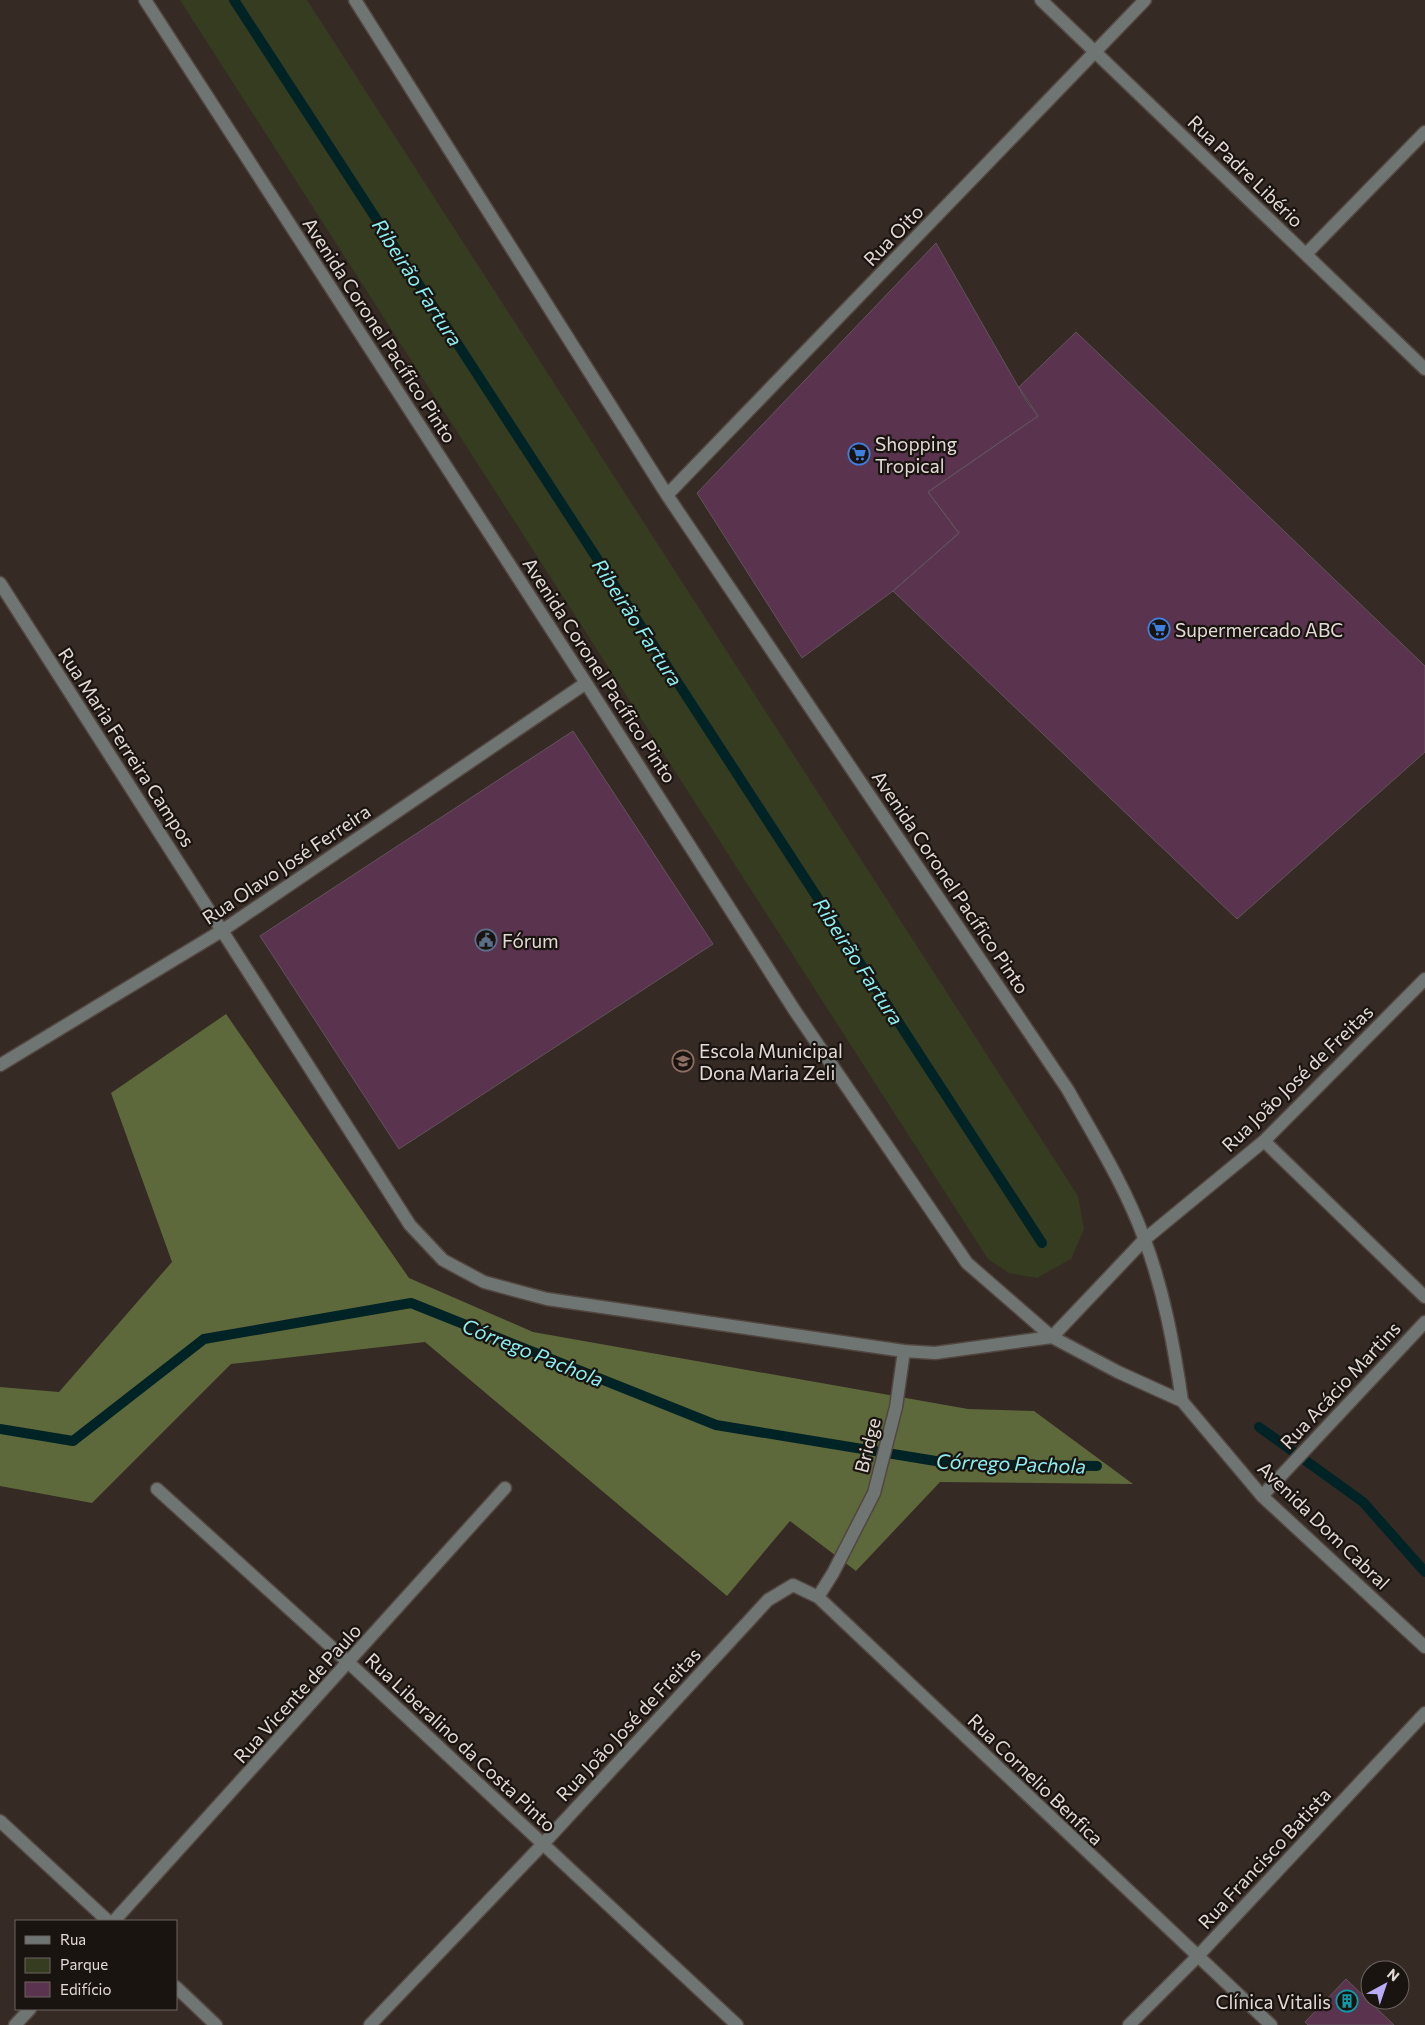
<svg xmlns="http://www.w3.org/2000/svg" width="1425" height="2025" viewBox="0 0 1425 2025" font-family="Commissioner,sans-serif">
<style>
.green{fill:#363c20}
.forest{fill:#5d683b}
.lines{fill:none;stroke-linecap:round;stroke-linejoin:round}
.stream{stroke:#002325;stroke-width:10}
.building{fill:#5a344e;stroke:#61545c}
.minor-casing{stroke:#524640;stroke-width:15}
.minor{stroke:#6f7572;stroke-width:12}
.labels{text-anchor:middle;dominant-baseline:central;stroke-width:4.5;stroke-linejoin:round;paint-order:stroke}
.street-label{font-size:19px;fill:#e3dad6;stroke:#1a1411}
.poi-label{font-size:19px;fill:#e3dad6;stroke:#1a1411;text-anchor:start}
.water-label{font-size:20px;font-style:italic;fill:#89f0f4;stroke:#1a1411}
</style>
<rect width="100%" height="100%" fill="#362a24"/>
<path class="green" d="M 180,0 L 307,0 L 1078,1196 L 1084,1229 L 1071,1259 L 1037,1278 L 1009,1273 L 988,1259 Z"/>
<path class="forest" d="M 226,1014 L 409,1278 L 533,1332 L 968,1409 L 1034,1411 L 1133,1484 L 940,1482 L 856,1571 L 790,1521 L 727,1596 L 425,1342 L 231,1364 L 92,1503 L 0,1486 L 0,1387 L 59,1392 L 172,1262 L 111,1093 Z"/>
<g class="lines">
<path class="stream" d="M 234,0 L 1042,1243
M 1259,1427 L 1363,1502 L 1425,1572
M 0,1429 L 73,1441 L 204,1339 L 411,1303 L 716,1425 L 954,1464 L 1097,1466"/>
</g>
<path class="building" d="M 936,243 L 1027,402 L 1038,416 L 928,492 L 959,533 L 893,591 L 802,658 L 697,493 Z
M 1076,332 L 1425,666 L 1425,752 L 1237,919 L 893,591 L 959,533 L 928,492 L 1038,416 L 1019,387 Z
M 573,731 L 713,944 L 399,1149 L 260,936 Z
M 1346,1979 L 1394,2025 L 1308,2025 L 1305,2022 Z"/>
<g class="lines">
<g class="minor-casing">
<path id="minor" d="M 145,0 L 586,683 L 795,1011 L 967,1263 L 1052,1337 L 1118,1372 L 1182,1401 L 1262,1496 L 1425,1647
M 355,0 L 667,495 L 1068,1090 C 1095,1138 1125,1186 1144,1238 C 1164,1291 1174,1346 1182,1401
M 1041,0 L 1425,369
M 1306,254 L 1425,132
M 667,495 L 1145,0
M 0,583 L 410,1225 L 443,1260 L 484,1282 L 547,1299 L 904,1351
M 0,1065 L 223,930 L 586,683
M 1264,1141 L 1425,1297
M 157,1489 L 349,1663 L 737,2025
M 1262,1496 L 1425,1322
M 818,1597 L 833,1573 L 874,1493 L 896,1407 L 904,1351 L 935,1353 L 1052,1337 L 1145,1239 L 1264,1141 L 1425,979
M 0,1821 L 108,1921
M 114,1921 L 505,1488
M 176,1987 L 216,2025
M 15,2025 L 30,2009
M 370,2025 L 543,1844 L 768,1600 L 793,1585 L 818,1597 L 1271,2025
M 1129,2025 L 1197,1957 L 1425,1713"/>
</g>
<use href="#minor" class="minor"/>
</g>
<defs>
<g id="supermarket-ring" transform="scale(1.125)"><circle r="9.5" fill="#1a1411" stroke="#3f7fe0" stroke-width="1.5"/><path d="M-6-5.5h2.5l.6 2H6L4.5 2H-2.5L-4.4-4H-6ZM-1.5 3.2a1.3 1.3 0 1 0 .1 0ZM3 3.2a1.3 1.3 0 1 0 .1 0Z" fill="#3f7fe0"/></g>
<g id="civic-ring" transform="scale(1.125)"><circle r="9.5" fill="#1a1411" stroke="#5c6f8a" stroke-width="1.5"/><path d="M-.6-6.5H3V-4.5H.6V-3L4-1V1h2V6H-6V1h2V-1L-.6-3ZM-1.2 2.5V6h2.4V2.5Z" fill="#5c6f8a"/></g>
<g id="school-ring" transform="scale(1.125)"><circle r="9.5" fill="#1a1411" stroke="#8d6e63" stroke-width="1.5"/><path d="M0-5L7-2L0 1L-7-2ZM-4 1L0 2.5L4 1V4Q0 6-4 4Z" fill="#8d6e63"/></g>
<g id="building-ring" transform="scale(1.125)"><circle r="9.5" fill="#1a1411" stroke="#0f9aa8" stroke-width="1.5"/><path d="M-4-6H4V6H1V3H-1V6H-4ZM-2.5-4.3h1.7v1.8h-1.7ZM.8-4.3h1.7v1.8H.8ZM-2.5-1h1.7V.8h-1.7ZM.8-1h1.7V.8H.8Z" fill="#0f9aa8"/></g>
</defs>
<g fill-rule="evenodd">
<use href="#supermarket-ring" x="859" y="454"/>
<use href="#supermarket-ring" x="1159" y="629"/>
<use href="#civic-ring" x="486" y="940"/>
<use href="#school-ring" x="683" y="1061"/>
<use href="#building-ring" x="1347" y="2001"/>
</g>
<g class="labels">
<g class="street-label">
<text transform="translate(1246 171) rotate(44)">Rua Padre Libério</text>
<text transform="translate(893 235) rotate(-46)">Rua Oito</text>
<text transform="translate(380 330) rotate(57)">Avenida Coronel Pacífico Pinto</text>
<text transform="translate(600 670) rotate(57)">Avenida Coronel Pacífico Pinto</text>
<text transform="translate(127 747) rotate(57)">Rua Maria Ferreira Campos</text>
<text transform="translate(286 864) rotate(-34)">Rua Olavo José Ferreira</text>
<text transform="translate(951 882) rotate(56)">Avenida Coronel Pacífico Pinto</text>
<text transform="translate(1297 1078) rotate(-44)">Rua João José de Freitas</text>
<text transform="translate(1340 1385) rotate(-47)">Rua Acácio Martins</text>
<text transform="translate(867 1445) rotate(-76)">Bridge</text>
<text transform="translate(1324 1525) rotate(44)">Avenida Dom Cabral</text>
<text transform="translate(297 1693) rotate(-48)">Rua Vicente de Paulo</text>
<text transform="translate(628 1724) rotate(-47)">Rua João José de Freitas</text>
<text transform="translate(461 1742) rotate(43)">Rua Liberalino da Costa Pinto</text>
<text transform="translate(1036 1779) rotate(44)">Rua Cornelio Benfica</text>
<text transform="translate(1264 1858) rotate(-47)">Rua Francisco Batista</text>
</g>
<g class="poi-label">
<text x="875" y="443">Shopping<tspan x="875" dy="22">Tropical</tspan></text>
<text x="1175" y="629">Supermercado ABC</text>
<text x="502" y="940">Fórum</text>
<text x="699" y="1050">Escola Municipal<tspan x="699" dy="22">Dona Maria Zeli</tspan></text>
<text x="1331" y="2001" text-anchor="end">Clínica Vitalis</text>
</g>
<g class="water-label">
<text transform="translate(418 282) rotate(57)">Ribeirão Fartura</text>
<text transform="translate(638 622) rotate(57)">Ribeirão Fartura</text>
<text transform="translate(859 961) rotate(57)">Ribeirão Fartura</text>
<text transform="translate(533 1352) rotate(22)">Córrego Pachola</text>
<text transform="translate(1011 1463) rotate(2)">Córrego Pachola</text>
</g>
</g>
<rect x="15" y="1920" width="162" height="90" fill="#1a1411" stroke="#6a6360"/>
<rect x="25" y="1936" width="25" height="8" fill="#6f7572" stroke="#6a6360"/>
<text x="60" y="1945" font-size="15" fill="#e3dad6">Rua</text>
<rect x="25" y="1958" width="25" height="15" fill="#363c20" stroke="#6a6360"/>
<text x="60" y="1970" font-size="15" fill="#e3dad6">Parque</text>
<rect x="25" y="1982" width="25" height="15" fill="#5a344e" stroke="#6a6360"/>
<text x="60" y="1995" font-size="15" fill="#e3dad6">Edifício</text>
<g transform="translate(1385 1985) rotate(40)"><circle r="24" fill="#1a1411" stroke="#6a6360"/>
<path d="M0-4L9 19L0 12L-9 19Z" fill="#b9abf7"/>
<text y="-8" font-size="14" font-weight="bold" text-anchor="middle" fill="#e3dad6">N</text>
</g>
</svg>
